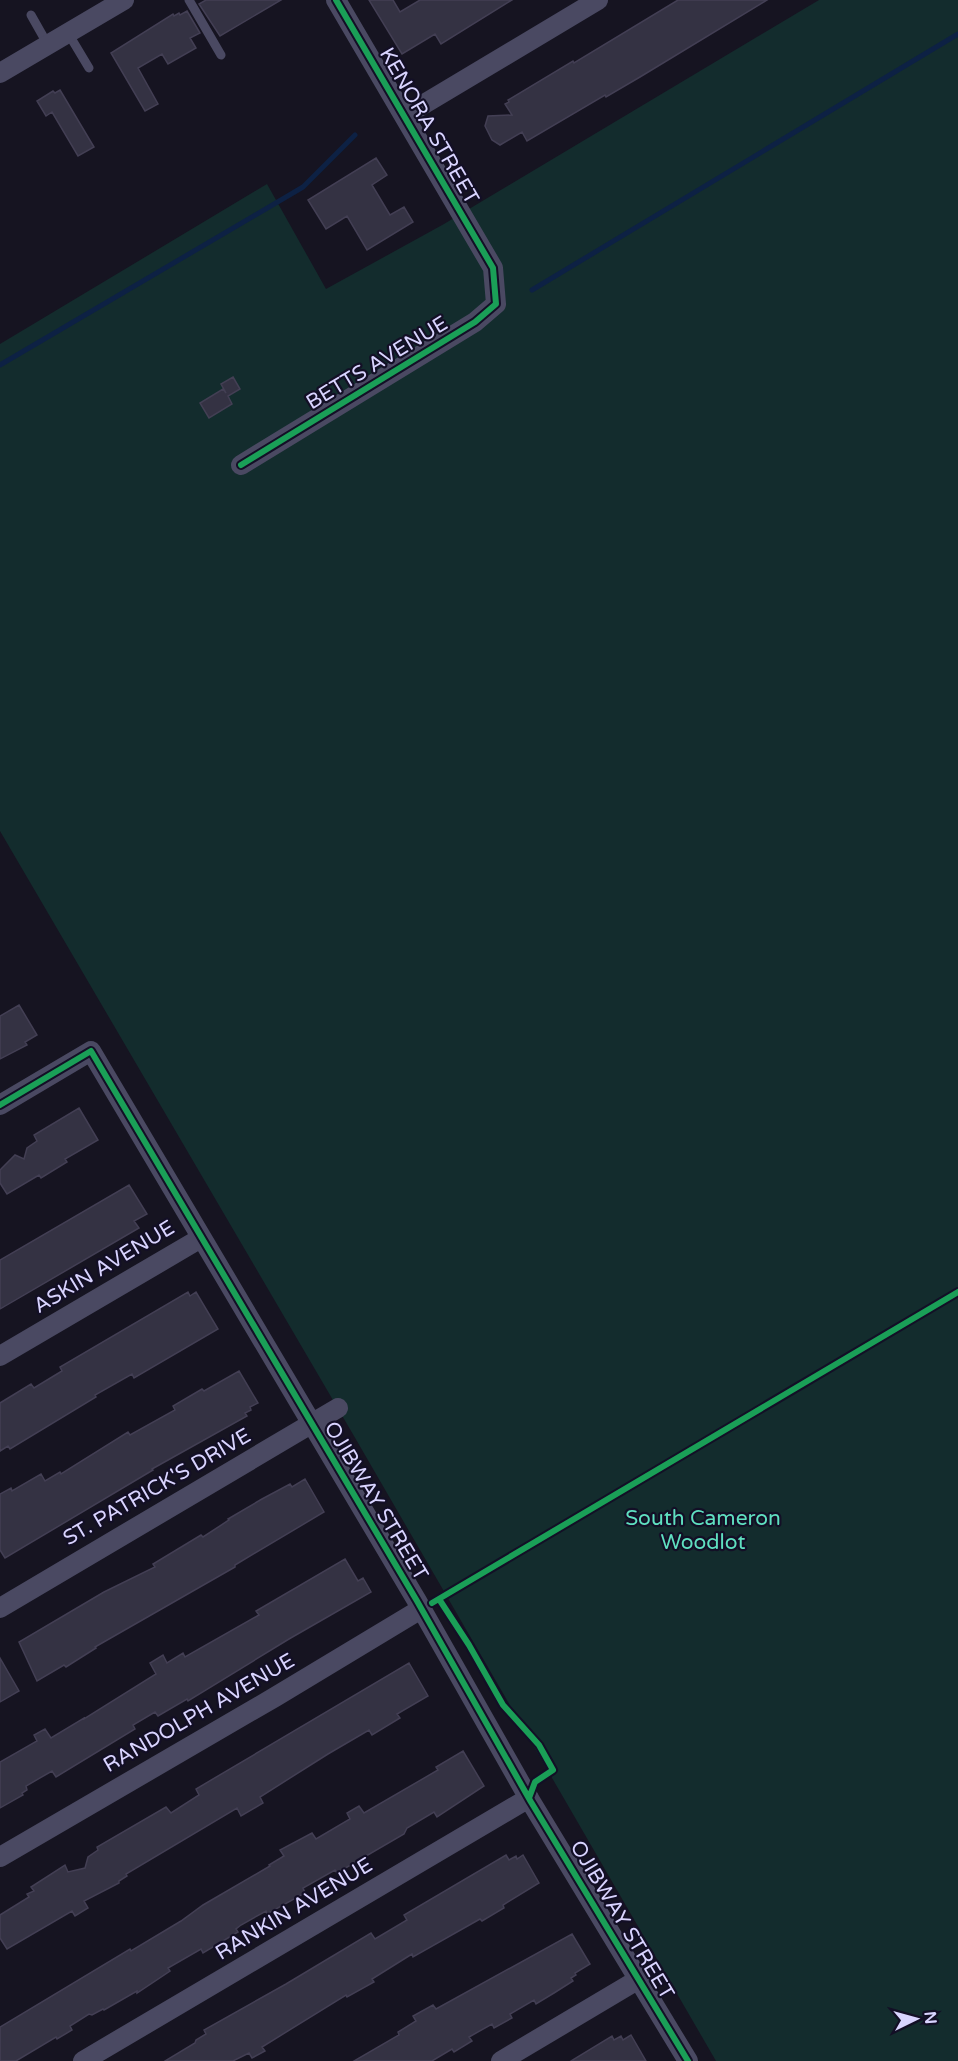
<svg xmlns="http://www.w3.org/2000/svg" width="958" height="2061" viewBox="0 0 958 2061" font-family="'Varela Round',sans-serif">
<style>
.green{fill:#132c2d}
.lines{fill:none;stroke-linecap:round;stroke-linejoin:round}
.stream{stroke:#0d2144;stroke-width:5}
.building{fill:#343243;stroke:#433f54;stroke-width:1.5}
.service{stroke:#4a4962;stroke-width:9}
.minor{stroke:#4a4962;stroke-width:20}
.cycleway-casing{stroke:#130f26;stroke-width:10}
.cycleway{stroke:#1a9f57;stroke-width:6}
.labels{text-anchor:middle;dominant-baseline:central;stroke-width:4.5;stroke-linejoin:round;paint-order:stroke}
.street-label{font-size:21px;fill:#d9d4ff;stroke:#130f26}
.park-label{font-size:21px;fill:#5fe0c0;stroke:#130f26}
</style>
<rect width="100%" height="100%" fill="#161421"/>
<path class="green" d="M 819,0 L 958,0 L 958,2061 L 716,2061 L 354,1436 L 0,831 L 0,344 L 267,184 L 326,289 L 444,224 Z"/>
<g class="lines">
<path class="stream" d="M 532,290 L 958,34
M 0,365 L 303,187 L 355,135"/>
</g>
<path class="building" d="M 206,0 L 281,0 L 220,36 L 199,4 Z
M 369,0 L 393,0 L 400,12 L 420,0 L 512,0 L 441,44 L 435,34 L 402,54 Z
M 678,0 L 767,0 L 640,77 L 606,97 L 605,95 L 527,141 L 522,132 L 500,145 L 492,140 L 485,126 L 488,116 L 512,115 L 505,104 L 509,102 L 508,100 L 573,61 L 574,63 Z
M 187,11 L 200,33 L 190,38 L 196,48 L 168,64 L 162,54 L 138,68 L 158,104 L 145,111 L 111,53 L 173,14 L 174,16 L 179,13 L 180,15 Z
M 60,90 L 94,147 L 78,156 L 52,112 L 46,116 L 37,101 L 53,91 L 55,93 Z
M 376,158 L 387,175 L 372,185 L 390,215 L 404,207 L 413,222 L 367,250 L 347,216 L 326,229 L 308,200 Z
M 233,377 L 240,389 L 228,396 L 232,404 L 209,418 L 200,403 L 223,389 L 226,393 L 221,384 Z
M 19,1005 L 37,1035 L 25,1042 L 27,1045 L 0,1059 L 0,1016 Z
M 79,1108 L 98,1140 L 65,1159 L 67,1162 L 41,1178 L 39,1175 L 7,1194 L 0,1183 L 0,1170 L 15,1155 L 24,1159 L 27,1148 L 37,1141 L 34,1135 Z
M 129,1185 L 147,1214 L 134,1221 L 139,1228 L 0,1309 L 0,1260 Z
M 188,1292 L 190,1296 L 196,1292 L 218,1329 L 134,1378 L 132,1374 L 95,1395 L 96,1397 L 10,1449 L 8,1446 L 0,1451 L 0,1403 L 31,1384 L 34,1388 L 57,1374 L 62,1371 L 60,1367 Z
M 239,1371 L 258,1403 L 250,1407 L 251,1410 L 245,1413 L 247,1416 L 152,1469 L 153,1470 L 5,1558 L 0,1550 L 0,1494 L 11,1488 L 12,1491 L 41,1474 L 45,1481 L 60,1472 L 61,1474 L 128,1432 L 130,1435 L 175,1410 L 173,1406 L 202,1389 L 204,1391 Z
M 305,1479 L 324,1512 L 235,1565 L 235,1567 L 95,1647 L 96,1648 L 66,1667 L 64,1665 L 37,1681 L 19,1642 L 104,1592 L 155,1567 L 153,1564 L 201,1535 L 203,1537 L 229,1520 L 228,1519 L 262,1499 L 290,1484 L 292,1487 Z
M 345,1559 L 358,1581 L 363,1578 L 371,1592 L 289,1639 L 188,1701 L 187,1699 L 158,1716 L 155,1712 L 133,1725 L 135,1729 L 56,1777 L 52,1771 L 26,1786 L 27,1790 L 22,1793 L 23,1795 L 0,1808 L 0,1762 L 37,1741 L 34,1735 L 45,1729 L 51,1738 L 84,1718 L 84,1719 L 156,1674 L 150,1663 L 163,1655 L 167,1663 L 183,1653 L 185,1657 L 259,1615 L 256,1611 Z
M 0,1658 L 19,1691 L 0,1702 Z
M 409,1663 L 428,1696 L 397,1714 L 400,1718 L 372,1735 L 369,1730 L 328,1754 L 260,1797 L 263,1803 L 241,1816 L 237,1808 L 126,1874 L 127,1876 L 119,1881 L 119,1883 L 84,1901 L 88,1908 L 75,1916 L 72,1911 L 7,1949 L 0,1938 L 0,1915 L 29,1897 L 27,1894 L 34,1891 L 31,1887 L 65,1865 L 68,1872 L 85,1868 L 88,1857 L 98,1850 L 97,1847 L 166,1807 L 171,1813 L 199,1795 L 196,1789 Z
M 463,1751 L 484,1786 L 437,1817 L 434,1812 L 407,1828 L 404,1834 L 337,1873 L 335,1870 L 303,1888 L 305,1893 L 267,1914 L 266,1911 L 241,1925 L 236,1929 L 238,1932 L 203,1953 L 201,1949 L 168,1968 L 170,1971 L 137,1993 L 137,1991 L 104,2010 L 103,2009 L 92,2015 L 89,2014 L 70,2026 L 72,2030 L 57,2039 L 56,2037 L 16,2061 L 0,2061 L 0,2027 L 130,1949 L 131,1951 L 181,1921 L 203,1905 L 270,1866 L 269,1865 L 284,1856 L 280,1850 L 312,1833 L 316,1839 L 350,1819 L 347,1813 L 359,1806 L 364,1813 L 438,1770 L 436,1767 Z
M 506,1855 L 509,1860 L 516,1856 L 517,1859 L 523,1855 L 539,1883 L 503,1905 L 504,1908 L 482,1921 L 480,1919 L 413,1957 L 412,1954 L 372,1979 L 374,1982 L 347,1997 L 346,1995 L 262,2047 L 265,2051 L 252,2058 L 249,2053 L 233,2061 L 165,2061 L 195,2043 L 196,2040 L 206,2034 L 204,2030 L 286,1984 L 371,1933 L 375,1939 L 407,1920 L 404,1915 Z
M 572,1934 L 590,1964 L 575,1973 L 576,1975 L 571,1978 L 573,1981 L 554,1993 L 536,2004 L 534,2000 L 510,2014 L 512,2018 L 494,2028 L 492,2024 L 469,2037 L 472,2041 L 454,2052 L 452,2049 L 432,2061 L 354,2061 L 399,2035 L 398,2032 L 416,2021 L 413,2016 L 433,2005 L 436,2009 Z
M 631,2035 L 646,2061 L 571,2061 L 612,2036 L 614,2040 L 621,2036 L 623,2040 Z"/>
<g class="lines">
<path class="service" d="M 189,0 L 221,55
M 31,15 L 48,45
M 68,33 L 89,68"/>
<path class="minor" d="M 0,73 L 124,0
M 404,116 L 598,0
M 241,465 L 475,322 L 496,304 L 493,268 L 336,0
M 0,1105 L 91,1051 L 417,1601 L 531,1802 L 688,2061
M 0,1356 L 201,1238
M 0,1608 L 338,1408
M 0,1857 L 275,1697 L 421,1609
M 83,2061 L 529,1798
M 501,2061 L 639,1979"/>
<g class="cycleway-casing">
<path id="cycleway" d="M 241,465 L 475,322 L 496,304 L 493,268 L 336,0
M 0,1105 L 91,1051 L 417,1601 L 531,1802 L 688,2061
M 439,1599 L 469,1645 L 503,1705 L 539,1745 L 553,1770 L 535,1782 L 529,1798
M 432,1603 L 958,1292"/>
</g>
<use href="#cycleway" class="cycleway"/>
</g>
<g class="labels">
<g class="street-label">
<text transform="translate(429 126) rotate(60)">KENORA STREET</text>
<text transform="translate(377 363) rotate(-31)">BETTS AVENUE</text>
<text transform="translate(104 1267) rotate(-31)">ASKIN AVENUE</text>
<text transform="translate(157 1487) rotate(-30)">ST. PATRICK'S DRIVE</text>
<text transform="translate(376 1501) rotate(59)">OJIBWAY STREET</text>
<text transform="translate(199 1713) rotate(-30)">RANDOLPH AVENUE</text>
<text transform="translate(294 1909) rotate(-31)">RANKIN AVENUE</text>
<text transform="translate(622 1920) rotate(59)">OJIBWAY STREET</text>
</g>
<g class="park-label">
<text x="703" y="1518">South Cameron<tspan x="703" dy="24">Woodlot</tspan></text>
</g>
</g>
<g transform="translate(916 2019) rotate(85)" stroke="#130f26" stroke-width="4.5" paint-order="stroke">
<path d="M0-4.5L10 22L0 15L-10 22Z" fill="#d9d4ff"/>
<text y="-9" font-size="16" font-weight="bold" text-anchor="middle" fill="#d9d4ff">N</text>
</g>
</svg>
